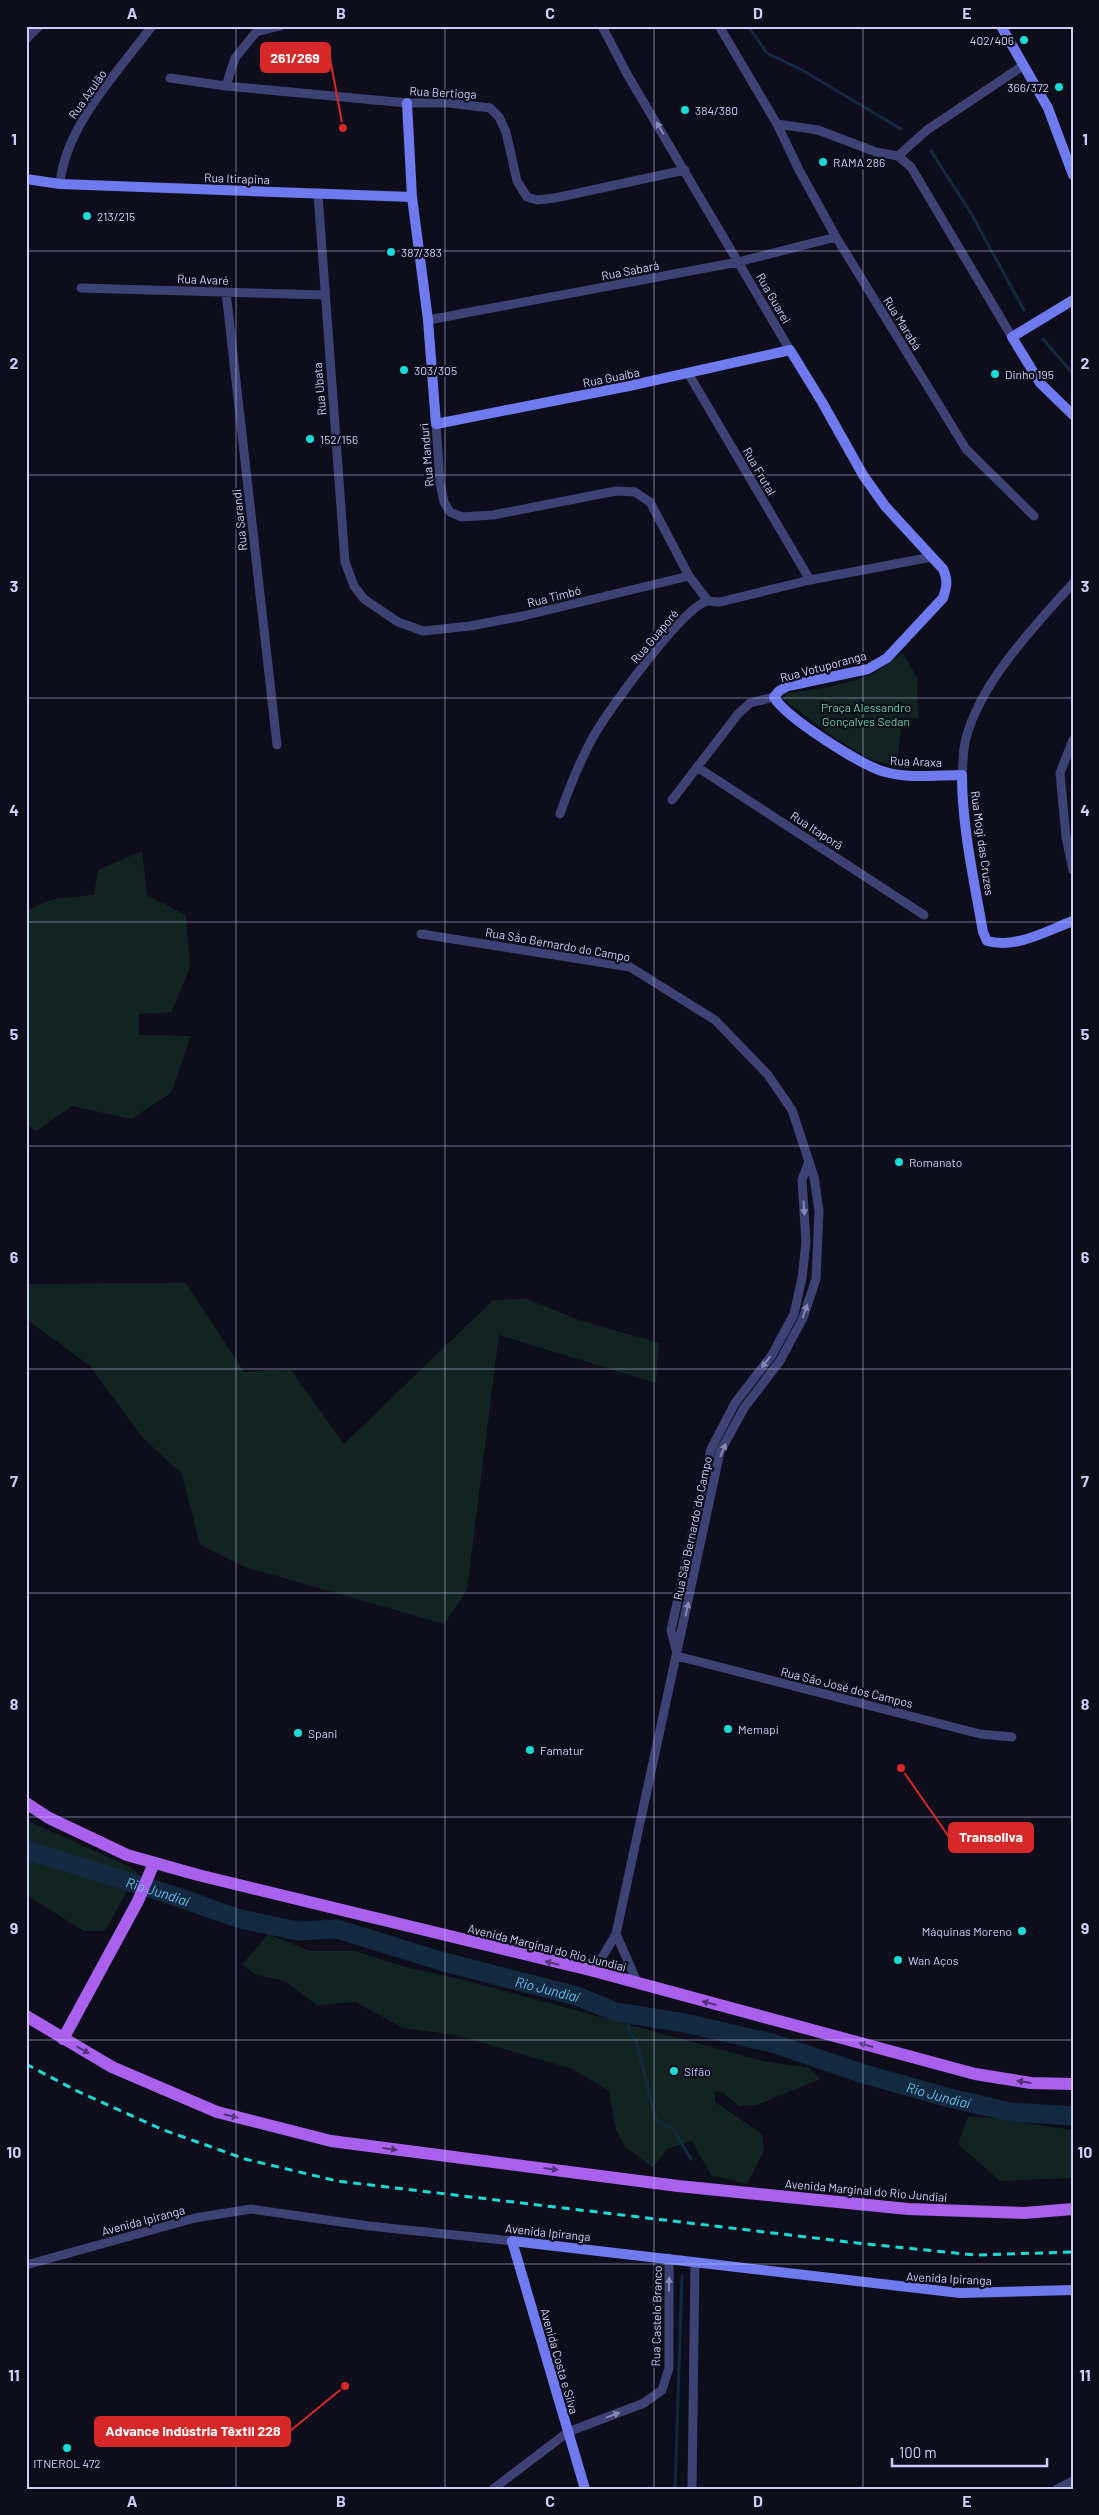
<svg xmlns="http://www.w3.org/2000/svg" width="1099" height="2515" viewBox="0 0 1099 2515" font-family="Barlow,sans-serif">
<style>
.green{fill:#112422}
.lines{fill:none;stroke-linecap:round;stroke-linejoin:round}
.stream{stroke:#12293f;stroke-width:3}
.river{stroke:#12293f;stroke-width:19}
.street{stroke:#3d4275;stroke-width:9}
.secondary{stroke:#6f7aee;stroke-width:10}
.primary{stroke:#a961ed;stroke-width:12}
.rail{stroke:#19dad7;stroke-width:3;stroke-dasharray:8 6;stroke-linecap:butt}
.oneway{fill:#8588b7}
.oneway2{fill:#543379}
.grid{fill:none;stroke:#cdcdf9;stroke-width:1;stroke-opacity:0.55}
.poi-dot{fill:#19dad7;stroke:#0e0d1b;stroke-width:2}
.labels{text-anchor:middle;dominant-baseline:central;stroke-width:4.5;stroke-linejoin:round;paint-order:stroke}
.poi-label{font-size:12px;fill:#cdcdf9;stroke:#0e0d1b;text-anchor:start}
.street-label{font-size:12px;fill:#cdcdf9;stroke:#0e0d1b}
.park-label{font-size:12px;fill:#63d0a8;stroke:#0e0d1b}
.water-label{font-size:14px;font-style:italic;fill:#67beee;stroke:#0e0d1b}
.leader{fill:none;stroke:#d62828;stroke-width:2}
.callout-dot{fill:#d62828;stroke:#0e0d1b;stroke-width:2}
.callout{fill:#d62828;stroke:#d62828;stroke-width:2}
.callout-label{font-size:14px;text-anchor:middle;font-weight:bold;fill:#fff}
.neatline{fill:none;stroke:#cdcdf9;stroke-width:2}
.grid-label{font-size:16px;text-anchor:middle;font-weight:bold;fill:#cdcdf9}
</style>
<rect width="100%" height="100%" fill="#0e0d1b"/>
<path class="green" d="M 903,653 L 917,678 L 918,718 L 902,719 L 897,766 L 871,760 L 835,738 L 783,699 L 787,693 L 829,687 L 870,676 Z
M 142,851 L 147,895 L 186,915 L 190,968 L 171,1012 L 139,1014 L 139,1035 L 191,1036 L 171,1093 L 131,1119 L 72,1106 L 36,1131 L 26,1123 L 26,911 L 53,899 L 94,895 L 98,870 Z
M 186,1283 L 244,1372 L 290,1369 L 344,1444 L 493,1300 L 527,1299 L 579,1320 L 659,1343 L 656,1383 L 499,1335 L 467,1590 L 444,1624 L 245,1567 L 200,1545 L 182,1474 L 143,1438 L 89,1365 L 26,1319 L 26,1284 Z
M 26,1820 L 130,1867 L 137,1873 L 105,1931 L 84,1931 L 26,1895 Z
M 268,1934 L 310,1951 L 355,1951 L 405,1967 L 460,1979 L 763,2061 L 809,2068 L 820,2079 L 757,2105 L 739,2106 L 724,2093 L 715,2091 L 715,2102 L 762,2134 L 764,2151 L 747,2184 L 711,2175 L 692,2141 L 667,2149 L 653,2167 L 625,2147 L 616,2129 L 609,2091 L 573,2069 L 455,2035 L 403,2028 L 355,2002 L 317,2005 L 285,1981 L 257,1975 L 242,1965 Z
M 968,2117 L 993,2118 L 1073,2130 L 1073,2178 L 1000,2181 L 958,2144 Z"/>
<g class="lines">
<path class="stream" d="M 748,26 L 767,53 L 802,70 L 901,129
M 931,151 L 969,210 L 1024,310
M 1043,339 L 1073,374
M 626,2013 L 629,2032 L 636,2040 L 656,2120 L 673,2129 L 691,2159
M 675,2489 L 682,2276"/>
<path class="river" id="s1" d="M 26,1850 L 169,1894 L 240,1919 L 298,1931 L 337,1929 L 444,1962 L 577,1996 L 616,2012 L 685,2023 L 772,2043 L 864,2074 L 946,2097 L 1010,2112 L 1073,2116"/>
<path class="street" d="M 261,26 L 235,58 L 226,86 L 407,103 L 449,103 L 490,108 L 499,117 L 506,132 L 517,181 L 527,197 L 537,200 L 555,198 L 685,170
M 602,26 L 627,74 L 790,350
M 719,26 L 777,124 L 799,170 L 836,237 L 966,449 L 1034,516
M 256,32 L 280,26
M 26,39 L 39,26
M 170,78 L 226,86
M 777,124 L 818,130 L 876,152 L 898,156 L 911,167 L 1012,337
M 898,156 L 927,130 L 1024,65
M 60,184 C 65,126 118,72 152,26
M 318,194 L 345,562 L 354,586 L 364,599 L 398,622 L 423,631 L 470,626 L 523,616 L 689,576
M 81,288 L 324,295
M 226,292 L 277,745
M 428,320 L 738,262 L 836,237
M 688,373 L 810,580
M 436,424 L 440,483 L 444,502 L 450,512 L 462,517 L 493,515 L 616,491 L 635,492 L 650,502 L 689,576 L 708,601
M 1073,740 L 1060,773 L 1066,837 L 1073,870
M 697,767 L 924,915
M 962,775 C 963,766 963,757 964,748 C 974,688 1034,627 1073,583
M 672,800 L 738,714 L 750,703 L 774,697
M 560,814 C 569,788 580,761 593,737 C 607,712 683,606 708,601 C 711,601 716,602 720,602 L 810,580 L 932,557
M 421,934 L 630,967 L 715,1020 L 768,1075 L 792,1110 L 814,1177 L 819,1211 L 816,1279 L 803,1318 L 780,1361 L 744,1408 L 720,1452 L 616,1934 L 594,1971
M 677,1654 L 671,1630 L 711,1449 L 735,1403 L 772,1355 L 794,1314 L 802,1278 L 806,1242 L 802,1180 L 809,1161
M 677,1656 L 980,1734 L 1012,1737
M 616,1934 L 638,1984
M 26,2265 L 195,2218 L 251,2209 L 369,2226 L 512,2241
M 493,2489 L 568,2432 L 644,2403 L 662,2390 L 669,2368 L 669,2258
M 692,2489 L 695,2262
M 1057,2489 L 1073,2481"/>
<path class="secondary" d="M 1001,26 L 1048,108 L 1073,175
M 407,103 L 412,197 L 428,320 L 436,424 L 629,386 L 790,350 L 822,402 L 863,475 L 885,506 L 943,569 C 948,580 947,586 943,598 L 887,658 L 868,669 L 788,686 L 779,691 L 774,697 C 785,717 862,766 885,772 C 909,779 938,775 962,775 C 962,827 974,880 983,932 L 987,941 C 1016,949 1046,931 1073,921
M 26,179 L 60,184 L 412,197
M 1073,300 L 1012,337 L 1040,383 L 1073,415
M 585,2489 L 512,2241 L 960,2293 L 1073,2290"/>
<path class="primary" d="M 26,1803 L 49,1818 L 127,1855 L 198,1875 L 594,1971 L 975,2074 L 1031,2083 L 1073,2084
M 26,2016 L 112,2067 L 217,2112 L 331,2141 L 678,2186 L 908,2209 L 1024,2213 L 1073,2209
M 63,2039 L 138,1901 L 154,1863"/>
<path class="rail" d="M 26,2064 L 75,2090 L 161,2129 L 245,2159 L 337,2181 L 857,2243 L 975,2255 L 1073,2252"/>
</g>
<defs><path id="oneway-solid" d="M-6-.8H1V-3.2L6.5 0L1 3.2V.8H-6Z" transform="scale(1.25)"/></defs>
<g class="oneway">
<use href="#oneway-solid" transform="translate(660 128) rotate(-121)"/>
<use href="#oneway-solid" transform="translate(804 1208) rotate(86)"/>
<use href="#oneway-solid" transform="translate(805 1311) rotate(-70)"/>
<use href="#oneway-solid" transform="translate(766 1362) rotate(128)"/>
<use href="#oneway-solid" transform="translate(723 1450) rotate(-68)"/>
<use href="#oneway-solid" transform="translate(687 1609) rotate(-78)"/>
<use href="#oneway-solid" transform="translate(669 2284) rotate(-89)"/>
<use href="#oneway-solid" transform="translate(613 2415) rotate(-20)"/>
</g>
<g class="oneway2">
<use href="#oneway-solid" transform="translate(552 1963) rotate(-166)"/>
<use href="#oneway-solid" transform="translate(709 2003) rotate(-165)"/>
<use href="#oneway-solid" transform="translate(866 2045) rotate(-165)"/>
<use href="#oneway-solid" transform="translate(83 2050) rotate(30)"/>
<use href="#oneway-solid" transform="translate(1024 2082) rotate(-172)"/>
<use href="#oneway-solid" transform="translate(231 2116) rotate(14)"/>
<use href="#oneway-solid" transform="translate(390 2149) rotate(7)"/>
<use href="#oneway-solid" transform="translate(551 2169) rotate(7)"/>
</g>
<path class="grid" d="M 236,26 L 236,2489M 445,26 L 445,2489M 654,26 L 654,2489M 863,26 L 863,2489M 26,251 L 1073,251M 26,475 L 1073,475M 26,698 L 1073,698M 26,922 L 1073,922M 26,1146 L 1073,1146M 26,1369 L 1073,1369M 26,1593 L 1073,1593M 26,1817 L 1073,1817M 26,2040 L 1073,2040M 26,2264 L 1073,2264"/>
<g class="poi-dot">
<circle cx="1024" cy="40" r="5"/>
<circle cx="1059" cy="87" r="5"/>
<circle cx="685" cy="110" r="5"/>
<circle cx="823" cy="162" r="5"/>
<circle cx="87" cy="216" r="5"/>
<circle cx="391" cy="252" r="5"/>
<circle cx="404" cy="370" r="5"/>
<circle cx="995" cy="374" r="5"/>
<circle cx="310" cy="439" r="5"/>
<circle cx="899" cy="1162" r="5"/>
<circle cx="728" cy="1729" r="5"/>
<circle cx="298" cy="1733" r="5"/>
<circle cx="530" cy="1750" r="5"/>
<circle cx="1022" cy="1931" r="5"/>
<circle cx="898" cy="1960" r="5"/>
<circle cx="674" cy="2071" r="5"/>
<circle cx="67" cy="2448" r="5"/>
</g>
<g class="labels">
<g class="poi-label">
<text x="1014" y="40" text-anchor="end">402/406</text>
<text x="1049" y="87" text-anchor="end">366/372</text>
<text x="695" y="110">384/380</text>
<text x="833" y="162">RAMA 286</text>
<text x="97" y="216">213/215</text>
<text x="401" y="252">387/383</text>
<text x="414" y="370">303/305</text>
<text x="1005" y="374">Dinho 195</text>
<text x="320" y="439">152/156</text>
<text x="909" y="1162">Romanato</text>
<text x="738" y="1729">Memapi</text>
<text x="308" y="1733">Spani</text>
<text x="540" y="1750">Famatur</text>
<text x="1012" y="1931" text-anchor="end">Máquinas Moreno</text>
<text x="908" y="1960">Wan Aços</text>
<text x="684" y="2071">Sifão</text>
<text x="67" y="2463" text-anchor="middle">ITNEROL 472</text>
</g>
<g class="street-label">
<text transform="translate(443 92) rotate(3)">Rua Bertioga</text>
<text transform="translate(87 94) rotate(-55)">Rua Azulão</text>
<text transform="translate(237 178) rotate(2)">Rua Itirapina</text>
<text transform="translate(630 270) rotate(-11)">Rua Sabará</text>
<text transform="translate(203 279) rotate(2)">Rua Avaré</text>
<text transform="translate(774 298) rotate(60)">Rua Guarei</text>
<text transform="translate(903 323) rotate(58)">Rua Marabá</text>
<text transform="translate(611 377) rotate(-11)">Rua Guaíba</text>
<text transform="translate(319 389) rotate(-95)">Rua Ubata</text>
<text transform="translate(426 455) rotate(-95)">Rua Manduri</text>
<text transform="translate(760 471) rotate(60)">Rua Frutal</text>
<text transform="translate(239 520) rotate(-96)">Rua Sarandi</text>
<text transform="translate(554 596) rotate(-14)">Rua Timbó</text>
<text transform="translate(654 636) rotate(-50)">Rua Guaporé</text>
<text transform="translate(823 666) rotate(-15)">Rua Votuporanga</text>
<text transform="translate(916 761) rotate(2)">Rua Araxa</text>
<text transform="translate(817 830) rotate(33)">Rua Itaporã</text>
<text transform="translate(983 843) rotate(82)">Rua Mogi das Cruzes</text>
<text transform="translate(558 944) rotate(10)">Rua São Bernardo do Campo</text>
<text transform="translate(692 1528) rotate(-78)">Rua São Bernardo do Campo</text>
<text transform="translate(847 1687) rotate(14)">Rua São José dos Campos</text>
<text transform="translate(547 1947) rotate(14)">Avenida Marginal do Rio Jundiaí</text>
<text transform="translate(866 2190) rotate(5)">Avenida Marginal do Rio Jundiaí</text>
<text transform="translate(143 2220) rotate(-15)">Avenida Ipiranga</text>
<text transform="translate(548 2232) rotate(6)">Avenida Ipiranga</text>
<text transform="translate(949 2278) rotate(3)">Avenida Ipiranga</text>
<text transform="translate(656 2316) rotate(-89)">Rua Castelo Branco</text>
<text transform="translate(560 2361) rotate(74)">Avenida Costa e Silva</text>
</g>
<g class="park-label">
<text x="866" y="707">Praça Alessandro<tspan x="866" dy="14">Gonçalves Sedan</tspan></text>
</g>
<g class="water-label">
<text stroke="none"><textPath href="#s1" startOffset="138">Rio Jundiaí</textPath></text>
<text stroke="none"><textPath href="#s1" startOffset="542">Rio Jundiaí</textPath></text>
<text stroke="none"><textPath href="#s1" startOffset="948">Rio Jundiaí</textPath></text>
</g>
</g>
<path class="leader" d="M343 128L330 58M901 1768L949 1837M345 2386L290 2431"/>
<g class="callout-dot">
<circle cx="343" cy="128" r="5"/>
<circle cx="901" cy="1768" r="5"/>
<circle cx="345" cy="2386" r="5"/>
</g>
<g class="callout">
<rect x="261" y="43" width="69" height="29" rx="5"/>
<rect x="949" y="1823" width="84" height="29" rx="5"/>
<rect x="95" y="2417" width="195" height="29" rx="5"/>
</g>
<g class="callout-label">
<text x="295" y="63">261/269</text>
<text x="991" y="1842">Transoliva</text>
<text x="193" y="2436">Advance Indústria Têxtil 228</text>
</g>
<rect width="1099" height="2515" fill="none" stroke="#0e0d1b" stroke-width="55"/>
<path d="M892 2458v8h155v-8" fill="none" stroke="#cdcdf9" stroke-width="2.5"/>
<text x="899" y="2458" font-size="15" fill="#cdcdf9" stroke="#0e0d1b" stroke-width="4" paint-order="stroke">100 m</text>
<rect x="28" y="28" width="1044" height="2460" class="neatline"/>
<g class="grid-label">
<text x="132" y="19">A</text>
<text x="341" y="19">B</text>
<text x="550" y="19">C</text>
<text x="758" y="19">D</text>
<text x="967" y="19">E</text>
<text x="14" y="145">1</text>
<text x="1085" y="145">1</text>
<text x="14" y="369">2</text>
<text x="1085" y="369">2</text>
<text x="14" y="592">3</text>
<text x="1085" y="592">3</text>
<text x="14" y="816">4</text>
<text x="1085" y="816">4</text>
<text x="14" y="1040">5</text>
<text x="1085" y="1040">5</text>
<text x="14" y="1263">6</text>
<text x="1085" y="1263">6</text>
<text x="14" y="1487">7</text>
<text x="1085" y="1487">7</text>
<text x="14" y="1710">8</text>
<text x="1085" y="1710">8</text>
<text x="14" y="1934">9</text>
<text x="1085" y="1934">9</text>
<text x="14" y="2158">10</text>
<text x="1085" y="2158">10</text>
<text x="14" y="2381">11</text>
<text x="1085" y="2381">11</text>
<text x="132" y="2507">A</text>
<text x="341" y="2507">B</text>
<text x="550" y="2507">C</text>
<text x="758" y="2507">D</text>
<text x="967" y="2507">E</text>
</g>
</svg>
